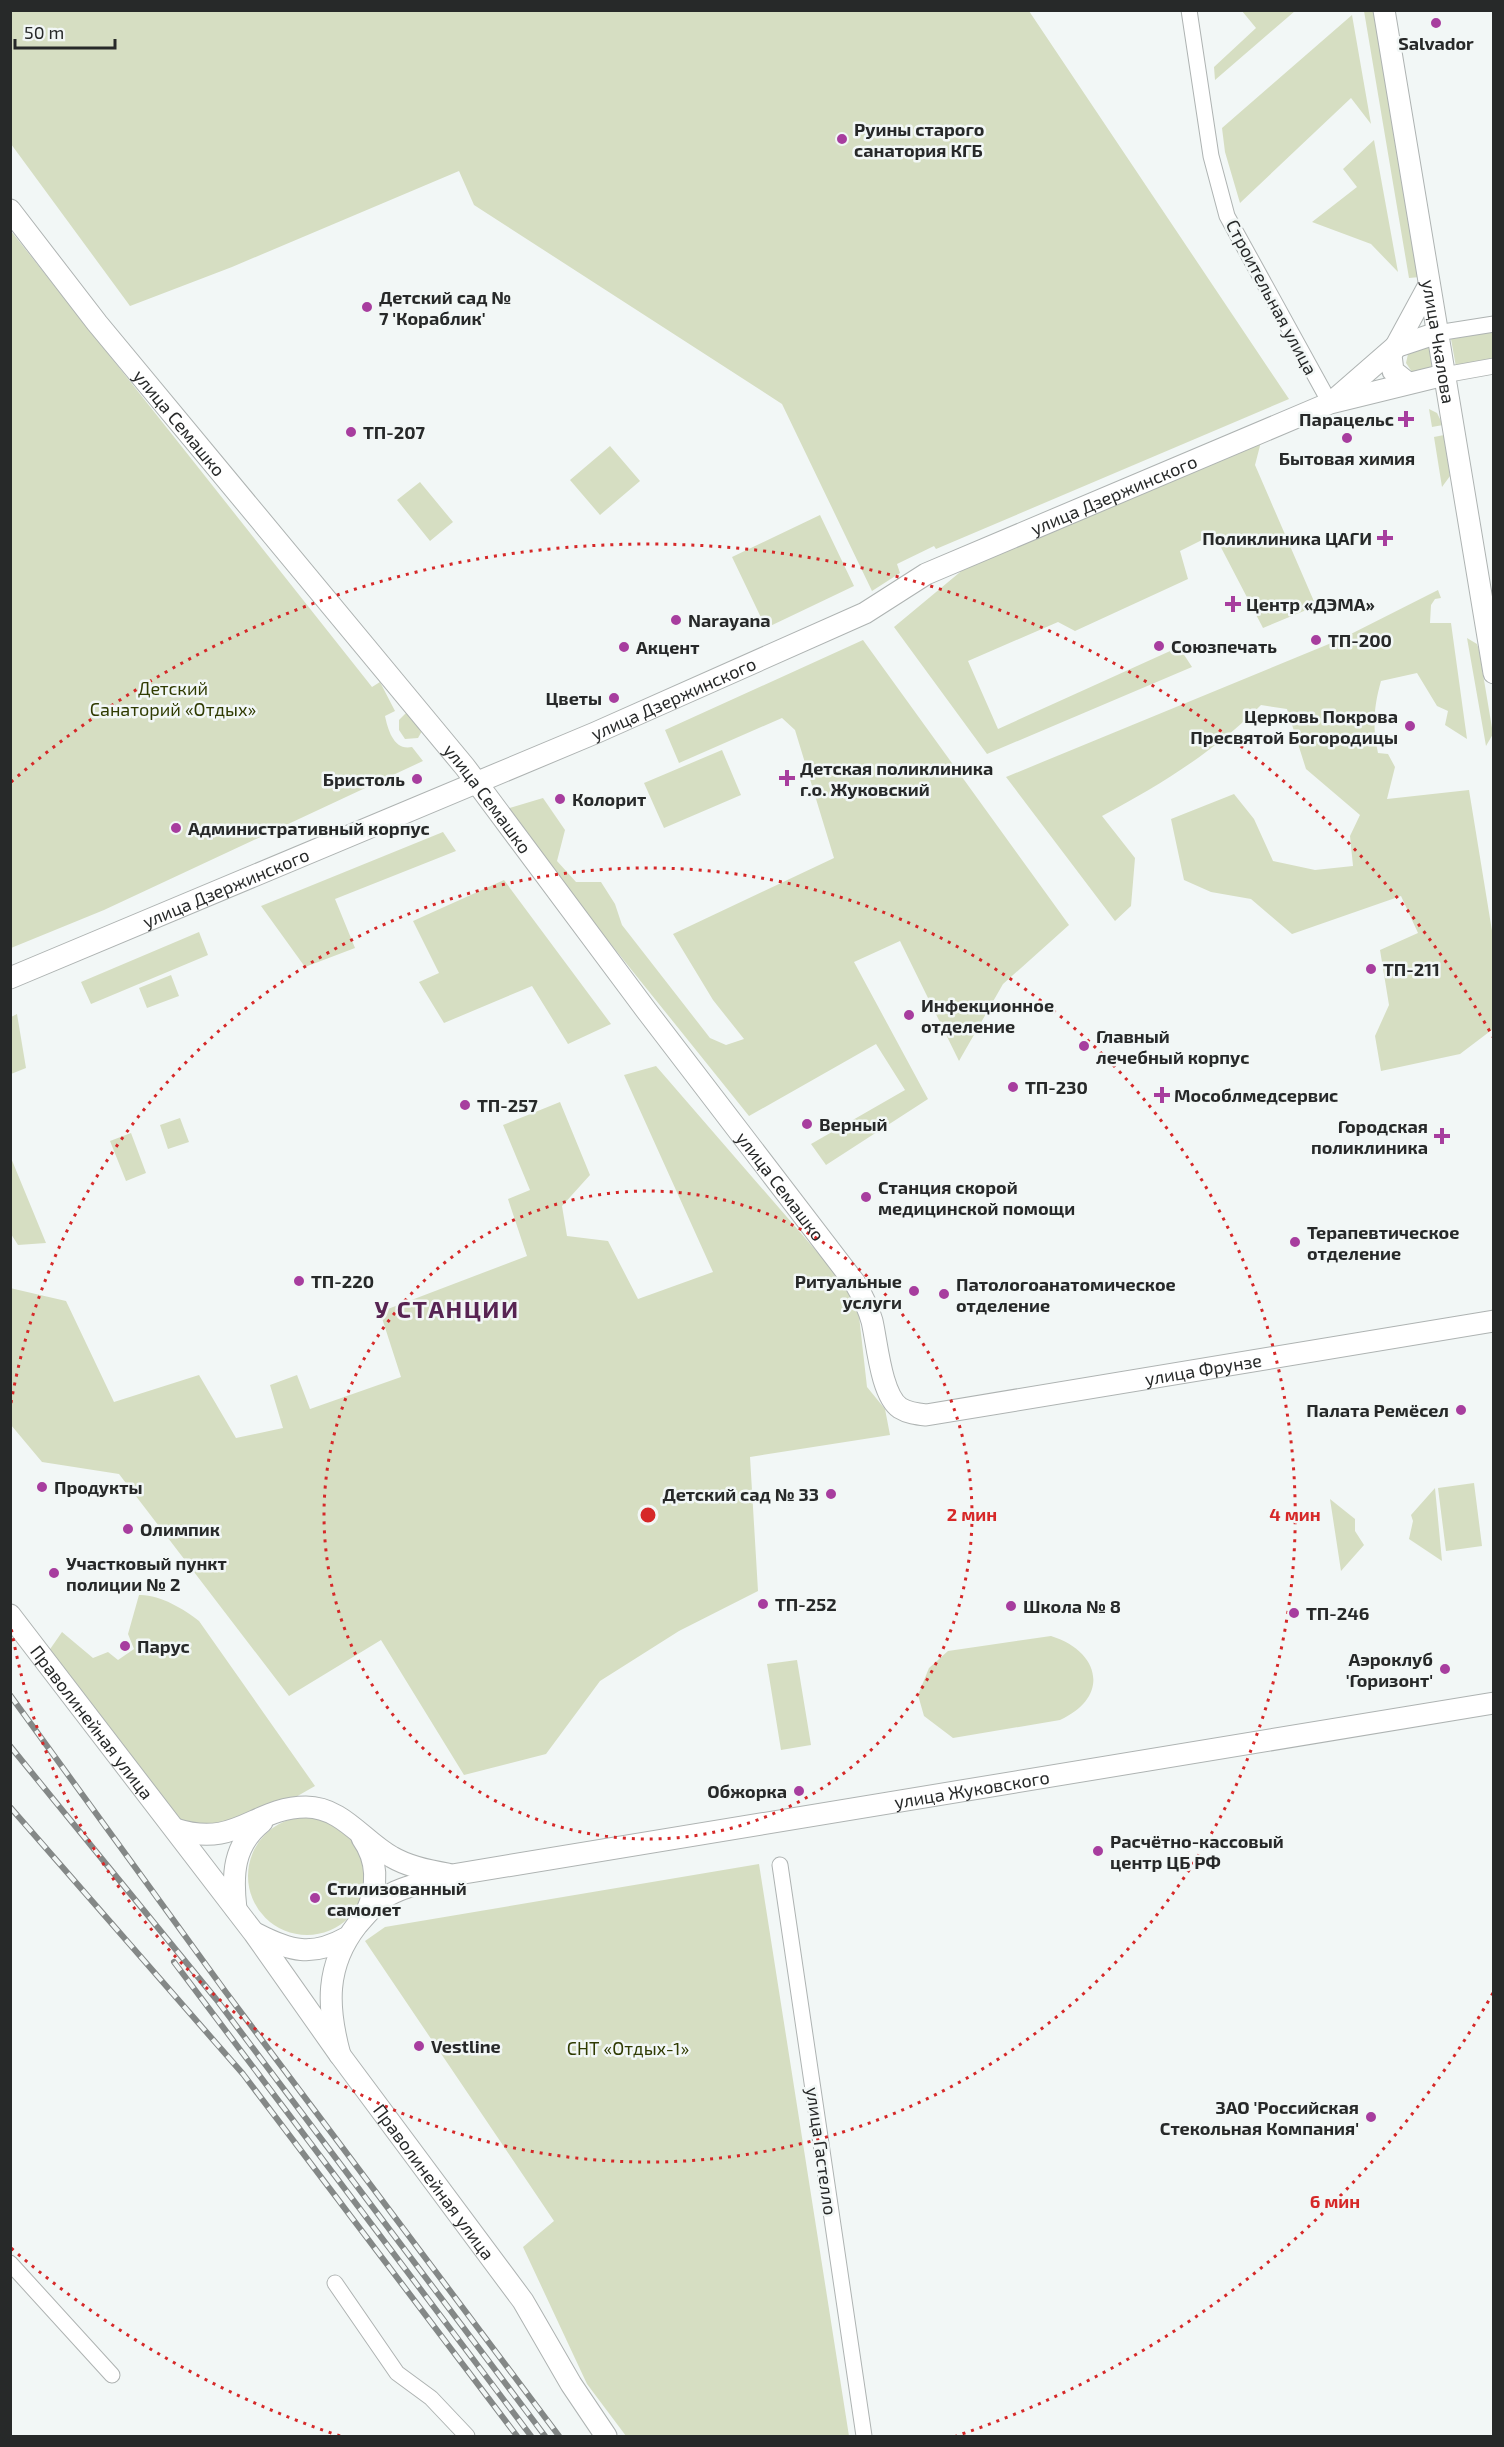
<svg xmlns="http://www.w3.org/2000/svg" width="1504" height="2447" viewBox="0 0 1504 2447" font-family="'Exo 2',sans-serif">
<style>
.green{fill:#d6dec2}
.lines{fill:none;stroke-linecap:round;stroke-linejoin:round}
.street-casing{stroke:#aeb3b2;stroke-width:17}
.secondary-casing{stroke:#aeb3b2;stroke-width:23}
.street{stroke:#fff;stroke-width:15}
.secondary{stroke:#fff;stroke-width:21}
.rail-casing{stroke:#848887;stroke-width:6}
.rail{stroke:#f2f7f6;stroke-width:4;stroke-dasharray:11;stroke-linecap:butt}
.ring{fill:none;stroke:#d62828;stroke-width:3;stroke-dasharray:3 6}
.poi-dot{fill:#a73d9e;stroke:#f2f7f6;stroke-width:2}
.labels{text-anchor:middle;dominant-baseline:central;stroke-width:5;stroke-linejoin:round;paint-order:stroke}
.poi-label{font-size:18px;font-weight:bold;fill:#272929;stroke:#f2f7f6;text-anchor:start}
.street-label{font-size:18px;fill:#272929;stroke:#f2f7f6}
.park-label{font-size:18px;fill:#303b02;stroke:#f2f7f6}
.district-label{font-size:24px;font-weight:bold;letter-spacing:1.5px;fill:#572452;stroke:#f2f7f6}
.centre{fill:#d62828;stroke:#f2f7f6;stroke-width:3}
.ring-label{font-size:18px;text-anchor:middle;font-weight:bold;fill:#d62828;stroke:#f2f7f6;stroke-width:5;stroke-linejoin:round;paint-order:stroke}
</style>
<rect width="100%" height="100%" fill="#f2f7f6"/>
<path class="green" d="M 10,11 L 1029,11 L 1289,399 L 936,549 L 934,546 L 897,564 L 900,573 L 872,591 L 782,404 L 474,205 L 459,171 L 232,267 L 130,306 L 11,144 Z
M 1242,11 L 1295,11 L 1215,80 L 1214,67 L 1256,28 Z
M 1364,11 L 1375,11 L 1420,277 L 1409,278 Z
M 1352,15 L 1371,124 L 1351,98 L 1240,203 L 1225,152 L 1222,128 Z
M 1374,140 L 1398,272 L 1371,244 L 1312,222 L 1357,187 L 1343,169 Z
M 11,231 L 372,687 L 380,682 L 395,711 L 385,716 C 388,730 394,751 412,747 L 423,761 L 104,910 L 11,948 Z
M 1493,332 L 1493,361 L 1456,367 L 1451,339 Z
M 1425,346 L 1430,348 L 1435,368 L 1414,375 L 1406,363 L 1408,354 Z
M 1429,409 L 1437,413 L 1443,425 L 1432,427 Z
M 1444,435 L 1450,476 L 1442,487 L 1434,437 Z
M 1262,438 L 1255,465 L 1316,606 L 1263,628 L 1214,534 L 1180,551 L 1188,579 L 1075,631 L 1058,622 L 968,661 L 998,729 L 1179,647 L 1192,667 L 987,754 L 894,627 L 965,568 Z
M 610,446 L 640,481 L 600,515 L 570,480 Z
M 420,482 L 453,522 L 430,541 L 397,500 Z
M 820,515 L 854,586 L 766,628 L 732,557 Z
M 1438,590 L 1441,598 L 1435,599 L 1431,605 L 1430,623 L 1451,623 L 1467,739 L 1445,725 L 1448,711 L 1437,706 L 1417,673 L 1381,681 C 1374,706 1372,726 1378,753 L 1388,754 L 1395,767 L 1387,799 L 1469,790 L 1493,937 L 1493,1029 L 1460,1054 L 1381,1071 L 1375,1036 L 1389,1005 L 1380,950 L 1418,933 L 1401,896 L 1292,934 L 1251,899 L 1211,892 L 1184,880 L 1171,819 L 1234,794 L 1254,819 L 1273,861 L 1315,870 L 1353,866 L 1350,836 L 1360,815 L 1306,769 L 1287,709 L 1261,705 C 1214,752 1160,785 1102,816 L 1135,858 L 1131,906 L 1115,921 L 1006,777 L 1341,639 Z
M 1467,638 L 1477,644 L 1479,650 L 1493,734 L 1486,746 Z
M 863,640 L 1069,925 L 1003,984 L 959,1061 L 900,941 L 854,962 L 928,1099 L 826,1165 L 811,1144 L 905,1090 L 876,1044 L 749,1116 L 503,810 L 543,798 L 565,830 L 557,861 L 576,882 L 601,882 L 615,904 L 622,925 L 710,1038 L 726,1045 L 744,1039 L 713,1000 L 673,934 L 834,858 L 795,730 L 782,718 L 679,763 L 665,730 Z
M 407,712 L 422,731 L 418,738 L 405,739 L 399,730 L 399,720 Z
M 722,750 L 741,795 L 664,828 L 644,783 Z
M 443,832 L 456,851 L 335,899 L 355,948 L 305,967 L 261,906 Z
M 504,880 L 611,1024 L 568,1044 L 532,986 L 444,1023 L 419,982 L 439,973 L 413,921 Z
M 199,932 L 208,955 L 91,1004 L 81,982 Z
M 171,975 L 179,996 L 147,1008 L 139,988 Z
M 17,1014 L 26,1068 L 11,1074 L 11,1017 Z
M 656,1066 L 857,1298 L 867,1387 L 885,1409 L 890,1435 L 750,1457 L 758,1591 L 679,1631 L 600,1681 L 546,1754 L 464,1775 L 381,1640 L 289,1696 L 119,1474 L 42,1462 L 11,1425 L 10,1288 L 66,1301 L 114,1402 L 199,1375 L 236,1438 L 283,1428 L 270,1385 L 297,1375 L 310,1409 L 401,1377 L 380,1312 L 527,1256 L 508,1199 L 530,1190 L 503,1125 L 560,1102 L 590,1175 L 562,1206 L 567,1236 L 608,1241 L 638,1299 L 713,1272 L 624,1075 Z
M 180,1118 L 189,1142 L 168,1149 L 160,1125 Z
M 131,1133 L 146,1173 L 126,1181 L 110,1141 Z
M 11,1158 L 46,1243 L 18,1245 L 11,1234 Z
M 1474,1483 L 1482,1546 L 1446,1551 L 1438,1488 Z
M 1435,1488 L 1442,1561 L 1409,1539 L 1413,1521 L 1411,1515 Z
M 1330,1499 L 1355,1519 L 1355,1531 L 1364,1545 L 1341,1571 Z
M 139,1595 C 159,1594 184,1609 199,1621 L 315,1786 L 294,1798 L 246,1813 L 228,1821 L 205,1826 L 177,1824 L 46,1655 L 62,1632 L 93,1658 L 108,1652 L 118,1660 L 134,1649 L 128,1634 Z
M 1051,1636 C 1100,1651 1111,1697 1060,1720 L 953,1738 L 924,1716 L 918,1695 L 929,1668 L 948,1651 Z
M 797,1660 L 811,1745 L 781,1750 L 767,1664 Z
M248 1876a59 59 0 1 1 118 0a59 59 0 1 1-118 0Z
M 759,1864 L 849,2436 L 626,2436 L 587,2384 L 523,2247 L 554,2221 L 365,1941 L 385,1927 Z"/>
<g class="lines">
<g class="street-casing">
<path id="street" d="M 1189,10 L 1211,156 L 1227,216 L 1330,403
M 1437,333 L 1494,324
M 1444,375 L 1494,366
M 780,1865 L 864,2436
M 10,2263 L 112,2375
M 335,2283 L 397,2373 L 431,2398 L 467,2436"/>
</g>
<g class="secondary-casing">
<g id="secondary">
<path id="s1" d="M 1384,10 L 1494,673"/>
<path id="s2" d="M 10,210 L 97,323 L 465,767 L 646,1010 L 855,1283 C 862,1295 868,1307 872,1321 C 877,1342 881,1395 900,1408 C 908,1413 917,1414 926,1415 L 1494,1321"/>
<path d="M 1408,383 L 1393,371 L 1391,355 L 1429,285"/>
<path d="M 1333,401 L 1395,347 L 1437,333"/>
<path id="s3" d="M 10,978 L 595,733 L 865,613 L 926,574 L 1330,403 L 1444,375"/>
<path id="s4" d="M 10,1615 L 254,1933 L 340,2055 L 523,2301 L 571,2384 L 606,2436"/>
<path d="M 175,1829 C 237,1849 254,1807 306,1807 C 342,1807 363,1841 392,1857 C 409,1867 429,1871 448,1874"/>
<path d="M 362,1838 C 379,1862 378,1887 366,1913"/>
<path d="M 236,1909 C 232,1875 233,1845 262,1822"/>
<path d="M 257,1934 C 290,1951 312,1957 346,1938"/>
<path id="s5" d="M 340,2055 C 327,2007 325,1966 357,1925 C 368,1912 379,1899 395,1892 C 412,1884 433,1880 452,1875 L 1494,1703"/>
</g>
</g>
<use href="#street" class="street"/>
<use href="#secondary" class="secondary"/>
<g class="rail-casing">
<path id="rail" d="M 10,1695 L 225,1991 L 559,2436
M 10,1746 L 216,1999 L 545,2436
M 10,1807 L 243,2074 L 517,2436
M 174,1962 L 531,2436"/>
</g>
<use href="#rail" class="rail"/>
</g>
<g class="ring">
<circle cx="648" cy="1515" r="324"/>
<path d="M11 1403A647 647 0 1 1 11 1627"/>
<path d="M1493 1993A971 971 0 0 1 956 2436M340 2436A971 971 0 0 1 11 2248M11 782A971 971 0 0 1 1493 1037"/>
</g>
<g class="poi-dot">
<circle cx="1436" cy="23" r="6"/>
<circle cx="842" cy="139" r="6"/>
<circle cx="367" cy="307" r="6"/>
<path d="M1403 410h6v6h6v6h-6v6h-6v-6h-6v-6h6z"/>
<circle cx="351" cy="432" r="6"/>
<circle cx="1347" cy="438" r="6"/>
<path d="M1382 529h6v6h6v6h-6v6h-6v-6h-6v-6h6z"/>
<path d="M1230 595h6v6h6v6h-6v6h-6v-6h-6v-6h6z"/>
<circle cx="676" cy="620" r="6"/>
<circle cx="1316" cy="640" r="6"/>
<circle cx="1159" cy="646" r="6"/>
<circle cx="624" cy="647" r="6"/>
<circle cx="614" cy="698" r="6"/>
<circle cx="1410" cy="726" r="6"/>
<path d="M784 769h6v6h6v6h-6v6h-6v-6h-6v-6h6z"/>
<circle cx="417" cy="779" r="6"/>
<circle cx="560" cy="799" r="6"/>
<circle cx="176" cy="828" r="6"/>
<circle cx="1371" cy="969" r="6"/>
<circle cx="909" cy="1015" r="6"/>
<circle cx="1084" cy="1046" r="6"/>
<circle cx="1013" cy="1087" r="6"/>
<path d="M1159 1086h6v6h6v6h-6v6h-6v-6h-6v-6h6z"/>
<circle cx="465" cy="1105" r="6"/>
<circle cx="807" cy="1124" r="6"/>
<path d="M1439 1127h6v6h6v6h-6v6h-6v-6h-6v-6h6z"/>
<circle cx="866" cy="1197" r="6"/>
<circle cx="1295" cy="1242" r="6"/>
<circle cx="299" cy="1281" r="6"/>
<circle cx="914" cy="1291" r="6"/>
<circle cx="944" cy="1294" r="6"/>
<circle cx="1461" cy="1410" r="6"/>
<circle cx="42" cy="1487" r="6"/>
<circle cx="831" cy="1494" r="6"/>
<circle cx="128" cy="1529" r="6"/>
<circle cx="54" cy="1573" r="6"/>
<circle cx="763" cy="1604" r="6"/>
<circle cx="1011" cy="1606" r="6"/>
<circle cx="1294" cy="1613" r="6"/>
<circle cx="125" cy="1646" r="6"/>
<circle cx="1445" cy="1669" r="6"/>
<circle cx="799" cy="1791" r="6"/>
<circle cx="1098" cy="1851" r="6"/>
<circle cx="315" cy="1898" r="6"/>
<circle cx="419" cy="2046" r="6"/>
<circle cx="1371" cy="2117" r="6"/>
</g>
<g class="labels">
<g class="poi-label">
<text x="1436" y="43" text-anchor="middle">Salvador</text>
<text x="854" y="129">Руины старого<tspan x="854" dy="21">санатория КГБ</tspan></text>
<text x="379" y="297">Детский сад №<tspan x="379" dy="21">7 'Кораблик'</tspan></text>
<text x="1394" y="419" text-anchor="end">Парацельс</text>
<text x="363" y="432">ТП-207</text>
<text x="1347" y="458" text-anchor="middle">Бытовая химия</text>
<text x="1372" y="538" text-anchor="end">Поликлиника ЦАГИ</text>
<text x="1246" y="604">Центр «ДЭМА»</text>
<text x="688" y="620">Narayana</text>
<text x="1328" y="640">ТП-200</text>
<text x="1171" y="646">Союзпечать</text>
<text x="636" y="647">Акцент</text>
<text x="602" y="698" text-anchor="end">Цветы</text>
<text x="1398" y="716" text-anchor="end">Церковь Покрова<tspan x="1398" dy="21">Пресвятой Богородицы</tspan></text>
<text x="800" y="768">Детская поликлиника<tspan x="800" dy="21">г.о. Жуковский</tspan></text>
<text x="405" y="779" text-anchor="end">Бристоль</text>
<text x="572" y="799">Колорит</text>
<text x="188" y="828">Административный корпус</text>
<text x="1383" y="969">ТП-211</text>
<text x="921" y="1005">Инфекционное<tspan x="921" dy="21">отделение</tspan></text>
<text x="1096" y="1036">Главный<tspan x="1096" dy="21">лечебный корпус</tspan></text>
<text x="1025" y="1087">ТП-230</text>
<text x="1174" y="1095">Мособлмедсервис</text>
<text x="477" y="1105">ТП-257</text>
<text x="819" y="1124">Верный</text>
<text x="1428" y="1126" text-anchor="end">Городская<tspan x="1428" dy="21">поликлиника</tspan></text>
<text x="878" y="1187">Станция скорой<tspan x="878" dy="21">медицинской помощи</tspan></text>
<text x="1307" y="1232">Терапевтическое<tspan x="1307" dy="21">отделение</tspan></text>
<text x="311" y="1281">ТП-220</text>
<text x="902" y="1281" text-anchor="end">Ритуальные<tspan x="902" dy="21">услуги</tspan></text>
<text x="956" y="1284">Патологоанатомическое<tspan x="956" dy="21">отделение</tspan></text>
<text x="1449" y="1410" text-anchor="end">Палата Ремёсел</text>
<text x="54" y="1487">Продукты</text>
<text x="819" y="1494" text-anchor="end">Детский сад № 33</text>
<text x="140" y="1529">Олимпик</text>
<text x="66" y="1563">Участковый пункт<tspan x="66" dy="21">полиции № 2</tspan></text>
<text x="775" y="1604">ТП-252</text>
<text x="1023" y="1606">Школа № 8</text>
<text x="1306" y="1613">ТП-246</text>
<text x="137" y="1646">Парус</text>
<text x="1433" y="1659" text-anchor="end">Аэроклуб<tspan x="1433" dy="21">'Горизонт'</tspan></text>
<text x="787" y="1791" text-anchor="end">Обжорка</text>
<text x="1110" y="1841">Расчётно-кассовый<tspan x="1110" dy="21">центр ЦБ РФ</tspan></text>
<text x="327" y="1888">Стилизованный<tspan x="327" dy="21">самолет</tspan></text>
<text x="431" y="2046">Vestline</text>
<text x="1359" y="2107" text-anchor="end">ЗАО 'Российская<tspan x="1359" dy="21">Стекольная Компания'</tspan></text>
</g>
<g class="street-label">
<text transform="translate(1272 297) rotate(62)">Строительная улица</text>
<text stroke="none"><textPath href="#s1" startOffset="336">улица Чкалова</textPath></text>
<text stroke="none"><textPath href="#s2" startOffset="272">улица Семашко</textPath></text>
<text stroke="none"><textPath href="#s3" startOffset="1206">улица Дзержинского</textPath></text>
<text stroke="none"><textPath href="#s3" startOffset="720">улица Дзержинского</textPath></text>
<text stroke="none"><textPath href="#s2" startOffset="758">улица Семашко</textPath></text>
<text stroke="none"><textPath href="#s3" startOffset="234">улица Дзержинского</textPath></text>
<text stroke="none"><textPath href="#s2" startOffset="1244">улица Семашко</textPath></text>
<text stroke="none"><textPath href="#s2" startOffset="1809">улица Фрунзе</textPath></text>
<text stroke="none"><textPath href="#s4" startOffset="135">Праволинейная улица</textPath></text>
<text stroke="none"><textPath href="#s5" startOffset="774">улица Жуковского</textPath></text>
<text transform="translate(822 2151) rotate(82)">улица Гастелло</text>
<text stroke="none"><textPath href="#s4" startOffset="708">Праволинейная улица</textPath></text>
</g>
<g class="park-label">
<text x="173" y="688">Детский<tspan x="173" dy="21">Санаторий «Отдых»</tspan></text>
<text x="628" y="2048">СНТ «Отдых-1»</text>
</g>
<g class="district-label">
<text x="447" y="1308">У СТАНЦИИ</text>
</g>
</g>
<circle cx="648" cy="1515" r="9" class="centre"/>
<g class="ring-label">
<text x="972" y="1521">2 мин</text>
<text x="1295" y="1521">4 мин</text>
<text x="1335" y="2208">6 мин</text>
</g>
<rect width="1504" height="2447" fill="none" stroke="#272929" stroke-width="24"/>
<path d="M15 39v9h100v-9" fill="none" stroke="#272929" stroke-width="3"/>
<text x="24" y="39" font-size="18" fill="#272929" stroke="#f2f7f6" stroke-width="4.5" paint-order="stroke">50 m</text>
</svg>
